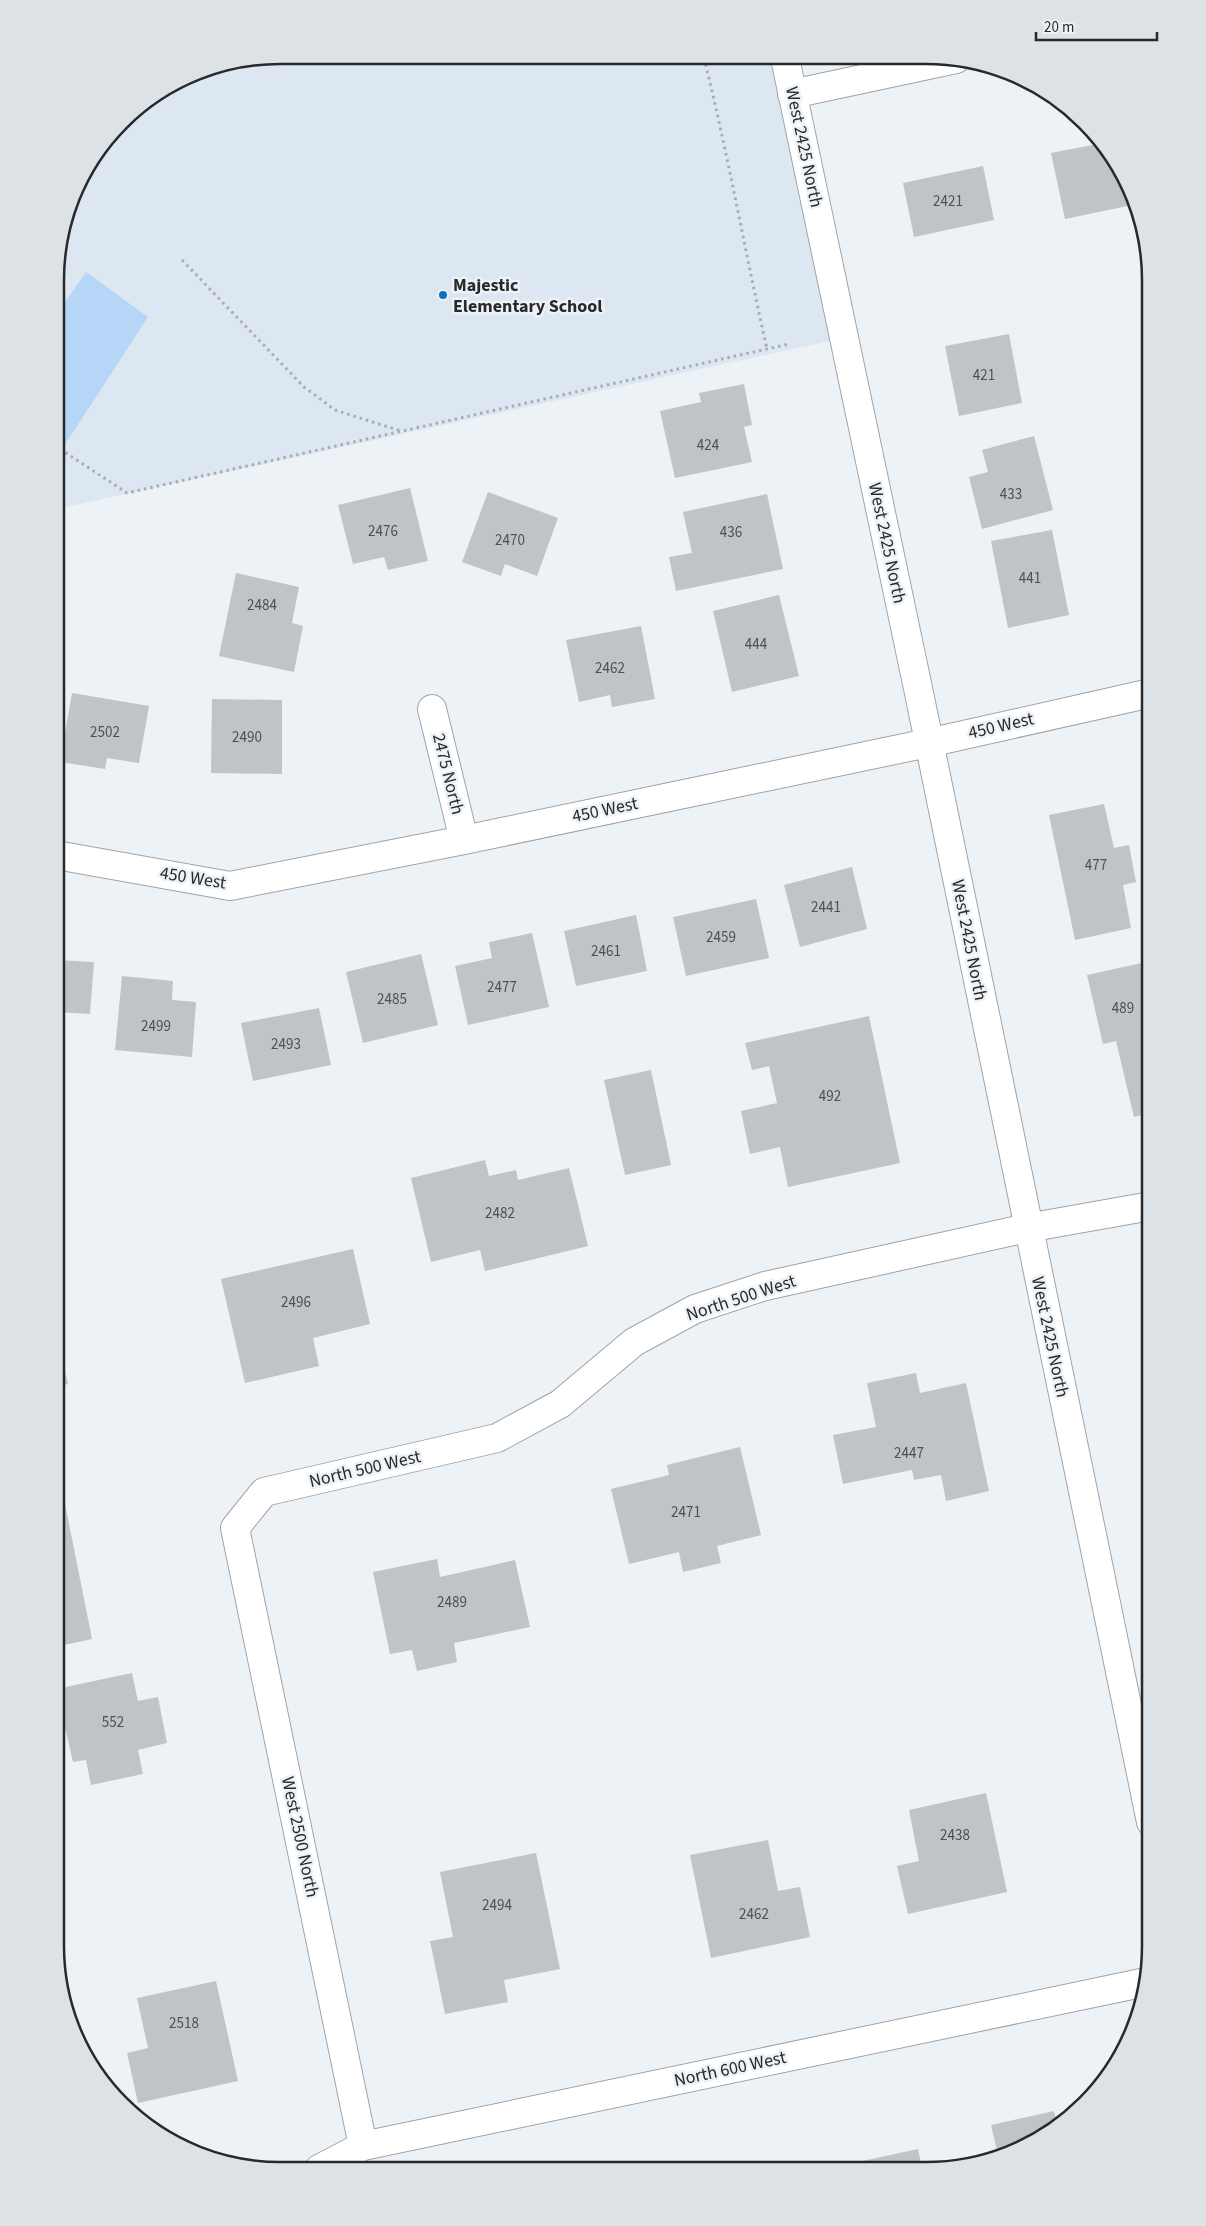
<svg xmlns="http://www.w3.org/2000/svg" width="1206" height="2226" viewBox="0 0 1206 2226" font-family="'Source Sans 3',sans-serif">
<style>
.built{fill:#dce7f2}
.green{fill:#b5d6f7}
.building{fill:#bfc4c9}
.lines{fill:none;stroke-linecap:round;stroke-linejoin:round}
.minor-casing{stroke:#a0a4a9;stroke-width:30}
.path{stroke:#a9acb0;stroke-width:3;stroke-dasharray:2.5 4;stroke-linecap:butt}
.minor{stroke:#fff;stroke-width:28}
.poi-dot{fill:#0f72bd;stroke:#edf2f7;stroke-width:2}
.labels{text-anchor:middle;dominant-baseline:central;stroke-width:5;stroke-linejoin:round;paint-order:stroke}
.number-label{font-size:15px;fill:#4e5052}
.street-label{font-size:18px;fill:#28292b;stroke:#edf2f7}
.poi-label{font-size:18px;font-weight:bold;fill:#28292b;stroke:#edf2f7;text-anchor:start}
.rim{fill:none;stroke:#28292b;stroke-width:2.5}
</style>
<rect width="100%" height="100%" fill="#edf2f7"/>
<path class="built" d="M 279,55 L 779,58 L 839,339 L 57,509 L 57,250 L 78,180 L 131,111 L 194,72 Z"/>
<path class="green" d="M 86,272 L 148,317 L 64,446 L 57,441 L 57,314 Z"/>
<path class="building" d="M 1103,143 L 1113,155 L 1137,204 L 1065,219 L 1051,153 Z
M 983,166 L 994,220 L 914,237 L 903,183 Z
M 1009,334 L 1022,403 L 959,416 L 945,346 Z
M 744,384 L 752,425 L 744,427 L 752,462 L 675,478 L 660,411 L 701,402 L 699,393 Z
M 1034,436 L 1053,510 L 982,529 L 969,477 L 988,472 L 982,450 Z
M 410,488 L 428,561 L 388,570 L 384,557 L 353,564 L 338,505 Z
M 488,492 L 558,518 L 537,576 L 505,564 L 501,576 L 462,562 Z
M 767,494 L 783,569 L 676,591 L 669,557 L 692,553 L 683,512 Z
M 1052,530 L 1069,615 L 1008,628 L 991,541 Z
M 236,573 L 299,587 L 292,623 L 303,626 L 294,672 L 219,656 Z
M 779,595 L 799,676 L 732,692 L 713,611 Z
M 641,626 L 655,699 L 612,707 L 610,695 L 579,702 L 566,640 Z
M 72,693 L 149,706 L 139,763 L 107,758 L 105,769 L 60,762 Z
M 212,699 L 282,700 L 282,774 L 211,773 Z
M 1151,797 L 1151,822 L 1150,822 L 1145,798 Z
M 1104,804 L 1114,848 L 1129,845 L 1136,882 L 1123,885 L 1131,928 L 1075,940 L 1049,815 Z
M 852,867 L 867,929 L 800,947 L 784,885 Z
M 756,899 L 769,958 L 686,976 L 673,917 Z
M 636,915 L 647,971 L 576,986 L 564,931 Z
M 532,933 L 549,1007 L 468,1025 L 455,966 L 492,958 L 489,942 Z
M 421,954 L 438,1025 L 363,1043 L 346,972 Z
M 56,960 L 94,962 L 90,1014 L 56,1012 Z
M 1151,961 L 1151,1113 L 1134,1117 L 1116,1041 L 1103,1044 L 1087,975 Z
M 122,976 L 173,981 L 172,1000 L 196,1002 L 192,1057 L 115,1050 Z
M 319,1008 L 331,1065 L 253,1081 L 241,1023 Z
M 869,1016 L 900,1163 L 788,1187 L 780,1147 L 750,1154 L 741,1111 L 777,1103 L 769,1066 L 752,1070 L 745,1043 Z
M 651,1070 L 671,1165 L 625,1175 L 604,1080 Z
M 485,1160 L 489,1176 L 516,1170 L 518,1180 L 569,1168 L 588,1246 L 485,1271 L 480,1250 L 431,1262 L 411,1178 Z
M 353,1249 L 370,1324 L 313,1338 L 319,1366 L 245,1383 L 221,1279 Z
M 56,1330 L 68,1384 L 56,1387 Z
M 916,1373 L 920,1393 L 966,1383 L 989,1491 L 946,1501 L 941,1475 L 914,1480 L 912,1470 L 843,1484 L 833,1435 L 876,1427 L 867,1383 Z
M 740,1447 L 761,1535 L 717,1546 L 721,1563 L 683,1572 L 679,1552 L 629,1564 L 611,1489 L 669,1475 L 667,1465 Z
M 63,1494 L 92,1639 L 55,1647 L 56,1495 Z
M 437,1559 L 440,1577 L 515,1560 L 530,1627 L 454,1643 L 457,1662 L 417,1671 L 412,1650 L 390,1654 L 373,1572 Z
M 132,1673 L 138,1701 L 158,1697 L 167,1743 L 138,1750 L 143,1774 L 91,1785 L 86,1760 L 73,1762 L 56,1689 Z
M 986,1793 L 1007,1892 L 908,1914 L 897,1866 L 919,1861 L 909,1810 Z
M 768,1840 L 778,1891 L 800,1887 L 810,1937 L 711,1958 L 690,1855 Z
M 536,1853 L 560,1969 L 504,1980 L 508,2002 L 445,2014 L 430,1941 L 453,1937 L 440,1872 Z
M 216,1981 L 238,2081 L 138,2103 L 127,2053 L 148,2048 L 137,1998 Z
M 1054,2111 L 1058,2127 L 999,2159 L 991,2125 Z
M 918,2149 L 923,2171 L 821,2171 L 821,2170 Z"/>
<g class="lines">
<g class="minor-casing">
<path id="minor" d="M 785,58 L 919,693 L 1151,1822
M 792,94 L 956,59
M 432,709 L 464,840
M 56,855 L 230,886 L 464,840 L 928,743 L 1151,693
M 363,2146 L 235,1528 L 264,1492 L 497,1438 L 560,1404 L 634,1342 L 695,1309 L 765,1286 L 1027,1228 L 1151,1206
M 319,2169 L 363,2146 L 1146,1982"/>
</g>
<path class="path" d="M 704,58 C 728,154 745,252 767,349
M 182,260 L 304,387 L 335,410 L 401,431
M 60,449 L 127,493 L 789,344"/>
<use href="#minor" class="minor"/>
</g>
<circle class="poi-dot" cx="443" cy="295" r="5"/>
<g class="labels">
<g class="number-label">
<text x="948" y="201">2421</text>
<text x="984" y="375">421</text>
<text x="708" y="445">424</text>
<text x="1011" y="494">433</text>
<text x="383" y="531">2476</text>
<text x="731" y="532">436</text>
<text x="510" y="540">2470</text>
<text x="1030" y="578">441</text>
<text x="262" y="605">2484</text>
<text x="756" y="644">444</text>
<text x="610" y="668">2462</text>
<text x="105" y="732">2502</text>
<text x="247" y="737">2490</text>
<text x="1096" y="865">477</text>
<text x="826" y="907">2441</text>
<text x="721" y="937">2459</text>
<text x="606" y="951">2461</text>
<text x="502" y="987">2477</text>
<text x="392" y="999">2485</text>
<text x="1123" y="1008">489</text>
<text x="156" y="1026">2499</text>
<text x="286" y="1044">2493</text>
<text x="830" y="1096">492</text>
<text x="500" y="1213">2482</text>
<text x="296" y="1302">2496</text>
<text x="909" y="1453">2447</text>
<text x="686" y="1512">2471</text>
<text x="452" y="1602">2489</text>
<text x="113" y="1722">552</text>
<text x="955" y="1835">2438</text>
<text x="497" y="1905">2494</text>
<text x="754" y="1914">2462</text>
<text x="184" y="2023">2518</text>
</g>
<g class="street-label">
<text transform="translate(804 147) rotate(78)">West 2425 North</text>
<text transform="translate(887 543) rotate(78)">West 2425 North</text>
<text transform="translate(1001 726) rotate(-13)">450 West</text>
<text transform="translate(448 774) rotate(76)">2475 North</text>
<text transform="translate(605 810) rotate(-12)">450 West</text>
<text transform="translate(193 878) rotate(9)">450 West</text>
<text transform="translate(969 940) rotate(79)">West 2425 North</text>
<text transform="translate(741 1298) rotate(-18)">North 500 West</text>
<text transform="translate(1050 1337) rotate(78)">West 2425 North</text>
<text transform="translate(365 1469) rotate(-13)">North 500 West</text>
<text transform="translate(300 1837) rotate(78)">West 2500 North</text>
<text transform="translate(730 2069) rotate(-12)">North 600 West</text>
</g>
<g class="poi-label">
<text x="453" y="285">Majestic<tspan x="453" dy="21">Elementary School</tspan></text>
</g>
</g>
<path d="M0 0H1206V2226H0ZM280 64H926A216 216 0 0 1 1142 280V1946A216 216 0 0 1 926 2162H280A216 216 0 0 1 64 1946V280A216 216 0 0 1 280 64Z" fill="#dde2e7" fill-rule="evenodd"/>
<path class="rim" d="M280 64H926A216 216 0 0 1 1142 280V1946A216 216 0 0 1 926 2162H280A216 216 0 0 1 64 1946V280A216 216 0 0 1 280 64Z"/>
<path d="M1036 32v8h121v-8" fill="none" stroke="#28292b" stroke-width="2.5"/>
<text x="1044" y="32" font-size="15" fill="#28292b" stroke="#edf2f7" stroke-width="4" paint-order="stroke">20 m</text>
</svg>
